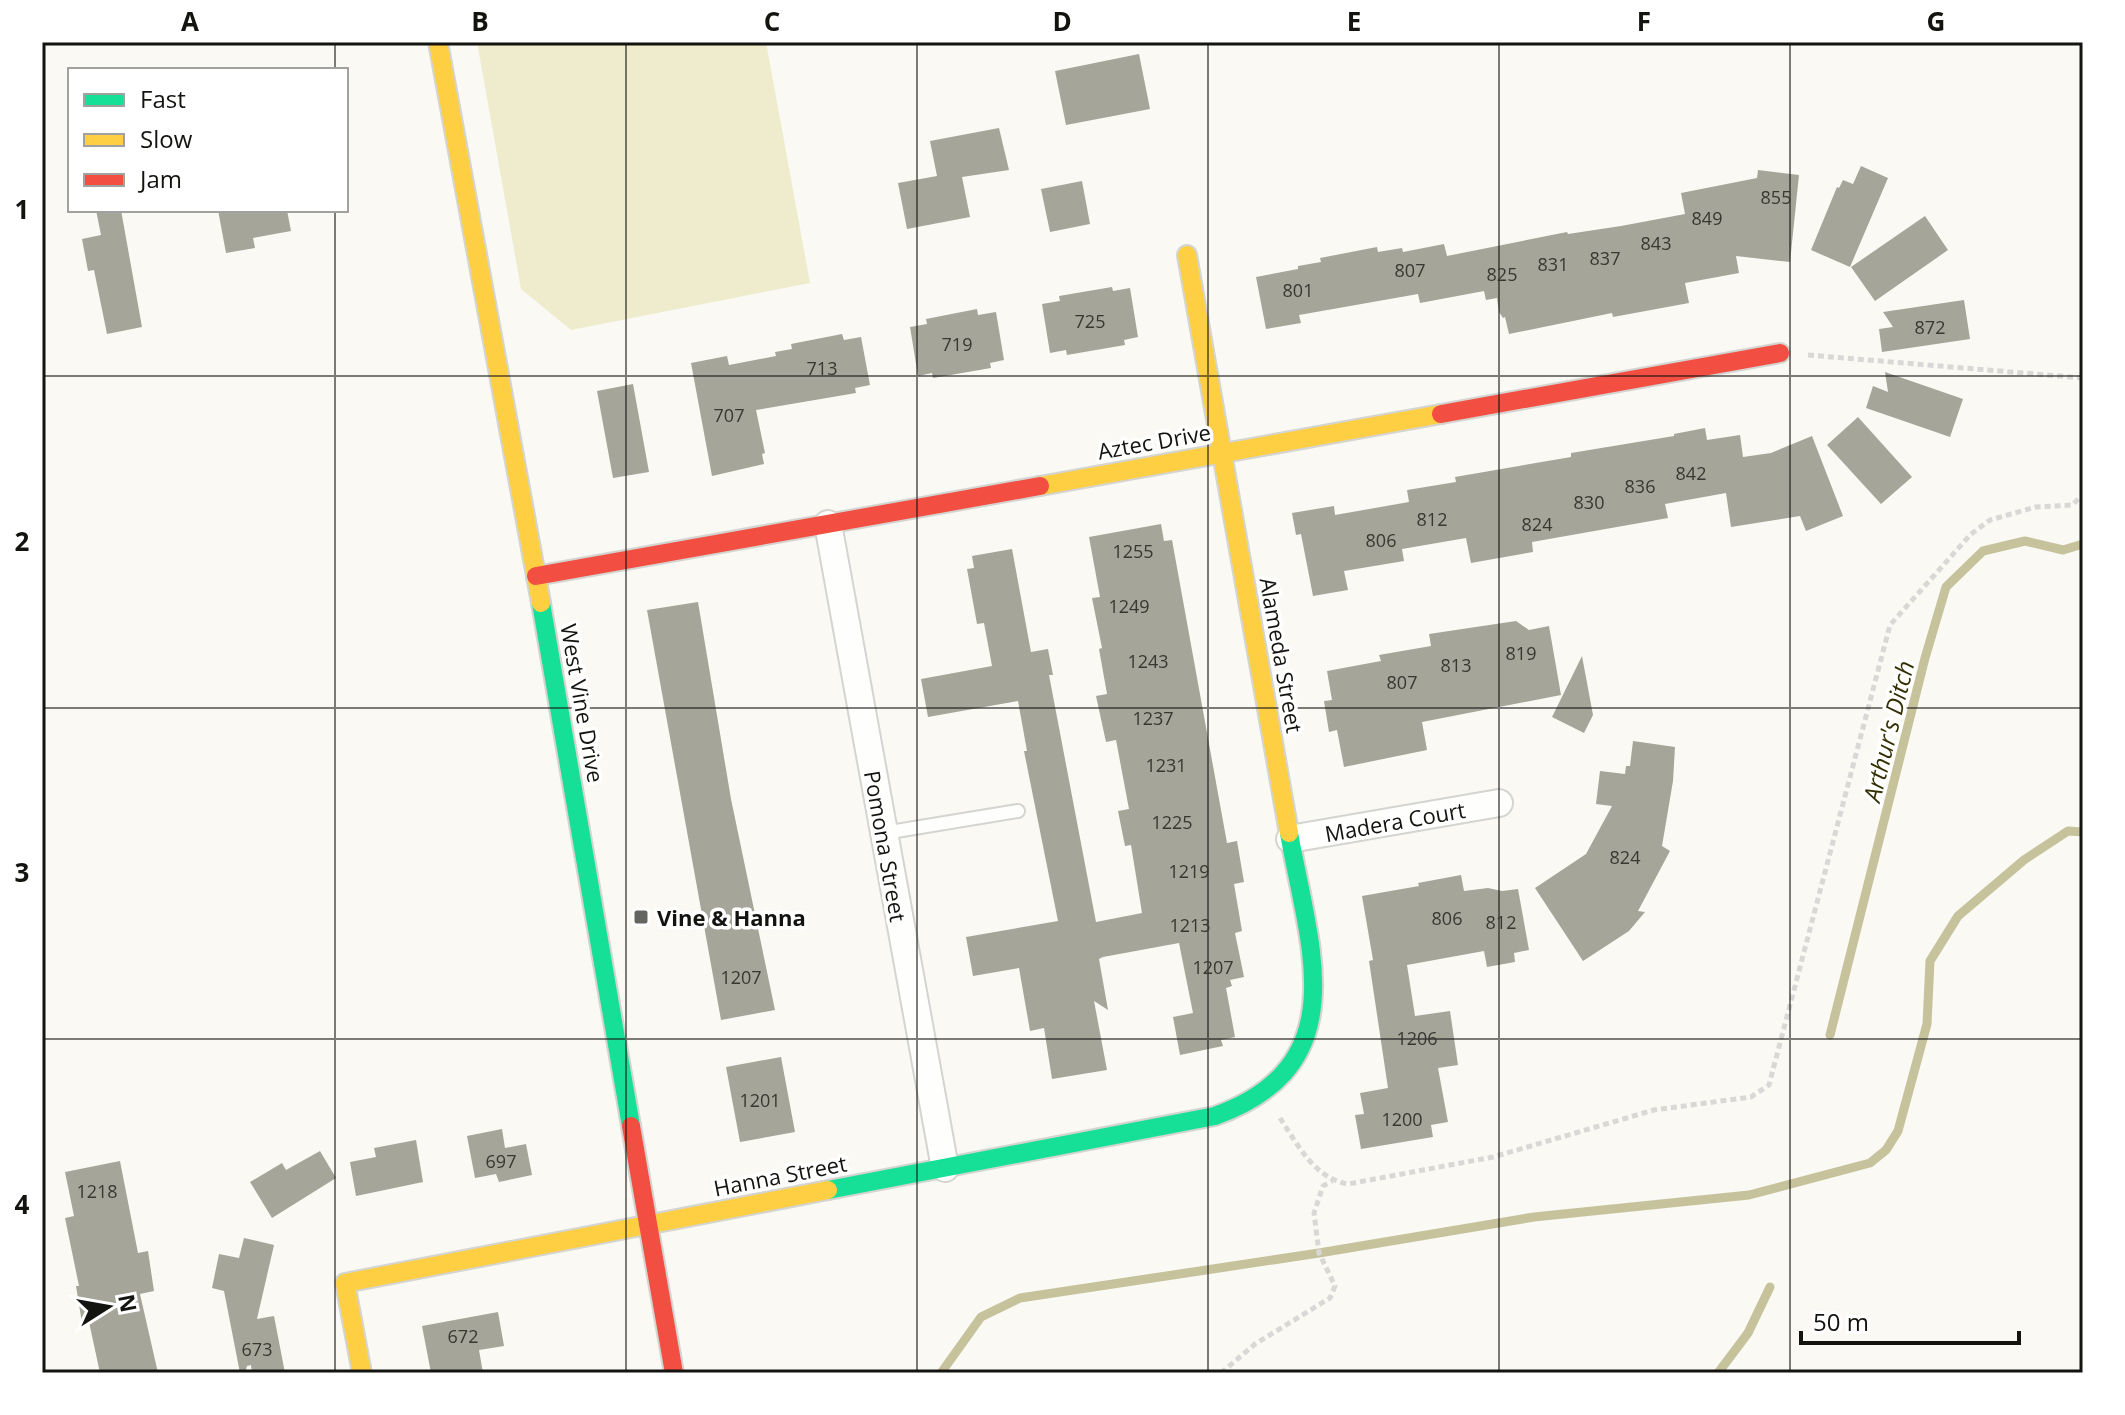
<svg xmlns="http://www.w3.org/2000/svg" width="2125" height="1415" viewBox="0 0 2125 1415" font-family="'Open Sans',sans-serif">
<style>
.green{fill:#efeccd}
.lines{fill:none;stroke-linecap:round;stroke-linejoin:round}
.stream{stroke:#c6c39c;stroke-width:9}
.building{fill:#a6a599}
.lane-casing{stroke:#d4d4d0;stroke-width:16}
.street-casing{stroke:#d4d4d0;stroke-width:30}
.fast-casing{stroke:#d4d4d0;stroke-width:22}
.slow-casing{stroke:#d4d4d0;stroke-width:22}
.jam-casing{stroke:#d4d4d0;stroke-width:22}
.path{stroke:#d8d8d6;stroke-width:5;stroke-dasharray:6 4;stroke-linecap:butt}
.lane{stroke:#fefefd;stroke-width:12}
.street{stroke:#fefefd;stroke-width:26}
.fast{stroke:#16e098;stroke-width:18}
.slow{stroke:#ffcf43;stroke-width:18}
.jam{stroke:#f24e42;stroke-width:18}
.grid{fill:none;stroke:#131310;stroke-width:2;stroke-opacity:0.55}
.poi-dot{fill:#646460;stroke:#fff;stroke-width:3}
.labels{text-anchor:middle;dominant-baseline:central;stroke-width:7;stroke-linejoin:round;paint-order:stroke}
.number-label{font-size:18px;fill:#383832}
.street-label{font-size:22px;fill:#131310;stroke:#fff}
.poi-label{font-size:22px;font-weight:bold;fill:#131310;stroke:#fff;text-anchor:start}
.water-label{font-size:24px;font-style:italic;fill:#343004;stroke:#fff}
.neatline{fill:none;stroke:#131310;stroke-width:3}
.grid-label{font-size:26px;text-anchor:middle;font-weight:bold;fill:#131310}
</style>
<rect width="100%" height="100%" fill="#faf9f4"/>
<path class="green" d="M 477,42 L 766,42 L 810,283 L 571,330 L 521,289 Z"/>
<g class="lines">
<path class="stream" d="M 1830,1035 L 1925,658 L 1946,587 L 1983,551 L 2025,541 L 2063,550 L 2083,544
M 941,1373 L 981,1317 L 1020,1298 L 1319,1253 L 1534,1217 L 1749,1195 L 1870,1163 L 1886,1150 L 1898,1131 L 1927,1024 L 1930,961 L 1958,916 L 2024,860 L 2068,831 L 2083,832
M 1718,1373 L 1748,1333 L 1770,1287"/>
</g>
<path class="building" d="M 1139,54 L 1150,109 L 1066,125 L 1055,71 Z
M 999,128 L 1009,170 L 962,177 L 970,217 L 907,229 L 898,183 L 937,176 L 930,141 Z
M 1861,166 L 1888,178 L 1850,267 L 1811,250 L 1837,187 L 1839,188 L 1843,180 L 1853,184 Z
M 1758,170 L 1799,175 L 1790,262 L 1736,256 L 1739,273 L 1685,283 L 1689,303 L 1613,317 L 1612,313 L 1509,334 L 1505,317 L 1503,318 L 1499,312 L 1497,298 L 1486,300 L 1484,291 L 1420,303 L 1418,294 L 1299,315 L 1301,323 L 1266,329 L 1256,277 L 1298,269 L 1298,266 L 1321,262 L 1320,258 L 1377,247 L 1378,252 L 1402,248 L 1403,252 L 1444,244 L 1447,256 L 1567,232 L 1568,234 L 1621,226 L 1685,214 L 1681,193 L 1757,178 Z
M 1082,181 L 1090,224 L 1050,232 L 1041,189 Z
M 96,210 L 121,210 L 142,327 L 107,334 L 94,270 L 88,271 L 82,239 L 101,235 Z
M 218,210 L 287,210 L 291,231 L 253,238 L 255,248 L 226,253 Z
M 1925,216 L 1948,250 L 1875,301 L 1851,267 Z
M 1112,287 L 1113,291 L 1130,288 L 1138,337 L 1124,340 L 1125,345 L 1067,355 L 1066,350 L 1050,353 L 1042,304 L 1060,301 L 1059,296 Z
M 1964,300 L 1970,339 L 1882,352 L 1879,329 L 1893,327 L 1883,312 Z
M 977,309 L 978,315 L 996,312 L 1004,360 L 990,363 L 991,368 L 933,378 L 932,373 L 918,376 L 910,327 L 927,324 L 926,319 Z
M 842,334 L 844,340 L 861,337 L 870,385 L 855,388 L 856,393 L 756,410 L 765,453 L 762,454 L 764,464 L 712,476 L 691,363 L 727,356 L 729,365 L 776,356 L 775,352 L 792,349 L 791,344 Z
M 1885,372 L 1963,399 L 1950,437 L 1866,408 L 1873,386 L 1888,392 Z
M 633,384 L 649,472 L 613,478 L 597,391 Z
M 1858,417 L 1912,477 L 1881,504 L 1827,445 Z
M 1705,428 L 1707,440 L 1740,435 L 1743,457 L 1771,453 L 1812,436 L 1843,516 L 1806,531 L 1800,516 L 1731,527 L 1726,493 L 1665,504 L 1668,518 L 1532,542 L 1533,552 L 1471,563 L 1466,538 L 1402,549 L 1404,561 L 1344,571 L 1348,590 L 1313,596 L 1301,534 L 1296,535 L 1292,513 L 1334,506 L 1335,515 L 1409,502 L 1407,490 L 1456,482 L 1455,477 L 1571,457 L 1571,453 L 1674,436 L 1674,434 Z
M 1161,524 L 1164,541 L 1172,540 L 1227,843 L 1237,841 L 1244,882 L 1234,884 L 1242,931 L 1235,933 L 1244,977 L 1230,980 L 1232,986 L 1226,988 L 1235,1037 L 1221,1040 L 1223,1046 L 1180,1055 L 1173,1017 L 1193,1013 L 1179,943 L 1103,957 L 1099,959 L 1108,1010 L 1094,1001 L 1107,1070 L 1052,1079 L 1044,1028 L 1030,1031 L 1019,968 L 973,976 L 966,937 L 1058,921 L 1024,751 L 1027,751 L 1018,701 L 928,717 L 921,679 L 992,666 L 984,623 L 977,624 L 967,569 L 974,568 L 972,556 L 1012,549 L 1031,652 L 1048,649 L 1053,675 L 1049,675 L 1096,922 L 1142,913 L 1131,845 L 1125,846 L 1118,811 L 1129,809 L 1116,740 L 1106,742 L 1096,696 L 1107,694 L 1099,649 L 1102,648 L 1092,598 L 1100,597 L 1089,537 Z
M 698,602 L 731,799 L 775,1010 L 721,1020 L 647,610 Z
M 1516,621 L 1529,630 L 1549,626 L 1561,695 L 1422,722 L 1427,750 L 1344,767 L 1337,730 L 1329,732 L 1324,701 L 1332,700 L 1327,671 L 1381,661 L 1379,655 L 1431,646 L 1429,634 Z
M 1582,656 L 1593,715 L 1584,733 L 1552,717 Z
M 1633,741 L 1675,747 L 1673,781 L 1662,846 L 1670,851 L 1638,911 L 1645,912 L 1629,931 L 1583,961 L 1535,888 L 1586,854 L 1612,806 L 1596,804 L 1600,771 L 1625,774 L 1626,766 L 1630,766 Z
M 1461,875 L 1464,891 L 1488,888 L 1502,891 L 1518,889 L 1529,950 L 1514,953 L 1515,962 L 1487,967 L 1484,951 L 1407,965 L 1415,1016 L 1450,1011 L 1458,1065 L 1438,1068 L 1448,1122 L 1431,1125 L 1433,1137 L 1361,1149 L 1355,1115 L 1364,1114 L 1360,1093 L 1388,1088 L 1369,961 L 1373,960 L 1362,896 L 1419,886 L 1418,883 Z
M 781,1057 L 795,1132 L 740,1142 L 726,1067 Z
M 502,1129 L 505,1148 L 526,1144 L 532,1175 L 499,1182 L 496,1174 L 475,1178 L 467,1136 Z
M 416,1140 L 423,1182 L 356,1196 L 350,1162 L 376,1157 L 374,1148 Z
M 320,1151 L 336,1178 L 272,1218 L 250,1182 L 282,1163 L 286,1170 Z
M 120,1161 L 138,1253 L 148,1251 L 154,1291 L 140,1294 L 158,1373 L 100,1373 L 89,1322 L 82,1323 L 76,1286 L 79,1286 L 65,1218 L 74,1216 L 65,1172 Z
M 244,1238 L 274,1245 L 257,1319 L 274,1316 L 285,1373 L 252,1373 L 251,1365 L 247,1366 L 245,1373 L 240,1373 L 224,1291 L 212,1288 L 219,1254 L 239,1258 Z
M 498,1312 L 504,1346 L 479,1350 L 483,1373 L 431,1373 L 422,1326 Z"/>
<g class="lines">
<g class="lane-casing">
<path id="lane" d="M 884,833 L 1018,811"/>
</g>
<g class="street-casing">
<path id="street" d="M 828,524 L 945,1168
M 1290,839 L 1499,803"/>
</g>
<g class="fast-casing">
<path id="fast" d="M 541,603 L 631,1126
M 828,1190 L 1215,1116 C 1357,1065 1309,947 1289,833"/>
</g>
<g class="slow-casing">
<path id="slow" d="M 438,42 L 541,603
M 1187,255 L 1289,833
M 1040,486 L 1441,414
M 362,1373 L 345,1283 L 828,1190"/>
</g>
<g class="jam-casing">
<path id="jam" d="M 1441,414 L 1780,353
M 536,576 L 1040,486
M 631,1126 L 674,1373"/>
</g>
<path class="path" d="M 1808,355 L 2083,378
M 1280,1118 C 1298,1145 1314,1178 1348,1184 L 1493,1157 L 1654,1110 L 1751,1097 L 1769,1085 L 1890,625 L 1971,534 L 1990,520 L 2036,507 L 2072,505 L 2083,495
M 1221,1373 L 1255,1344 L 1330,1298 L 1335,1286 L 1319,1253 L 1314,1213 L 1323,1186 L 1332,1181"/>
<use href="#lane" class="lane"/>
<use href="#street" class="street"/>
<use href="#fast" class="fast"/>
<use href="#slow" class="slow"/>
<use href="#jam" class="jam"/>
</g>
<path class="grid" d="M 335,42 L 335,70M 626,42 L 626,1373M 917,42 L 917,1373M 1208,42 L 1208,1373M 1499,42 L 1499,1373M 1790,42 L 1790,1373M 335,210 L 335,1373M 42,376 L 2083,376M 42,708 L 2083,708M 42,1039 L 2083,1039"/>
<rect class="poi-dot" x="633" y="909" width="16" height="16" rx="4"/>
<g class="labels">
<g class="number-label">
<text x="1776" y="197">855</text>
<text x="1707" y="218">849</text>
<text x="1656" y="243">843</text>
<text x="1605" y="258">837</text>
<text x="1553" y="264">831</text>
<text x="1410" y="270">807</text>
<text x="1502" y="274">825</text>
<text x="1298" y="290">801</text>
<text x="1090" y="321">725</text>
<text x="1930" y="327">872</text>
<text x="957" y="344">719</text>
<text x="822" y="368">713</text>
<text x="729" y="415">707</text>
<text x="1691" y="473">842</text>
<text x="1640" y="486">836</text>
<text x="1589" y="502">830</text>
<text x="1432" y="519">812</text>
<text x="1537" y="524">824</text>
<text x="1381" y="540">806</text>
<text x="1133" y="551">1255</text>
<text x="1129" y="606">1249</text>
<text x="1521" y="653">819</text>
<text x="1148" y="661">1243</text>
<text x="1456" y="665">813</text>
<text x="1402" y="682">807</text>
<text x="1153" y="718">1237</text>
<text x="1166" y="765">1231</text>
<text x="1172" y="822">1225</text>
<text x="1625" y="857">824</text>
<text x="1189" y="871">1219</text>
<text x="1447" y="918">806</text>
<text x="1501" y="922">812</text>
<text x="1190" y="925">1213</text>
<text x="1213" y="967">1207</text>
<text x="741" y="977">1207</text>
<text x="1417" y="1038">1206</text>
<text x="760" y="1100">1201</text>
<text x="1402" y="1119">1200</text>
<text x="501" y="1161">697</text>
<text x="97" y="1191">1218</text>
<text x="463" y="1336">672</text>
<text x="257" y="1349">673</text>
</g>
<g class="street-label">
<text transform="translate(1154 441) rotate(-10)">Aztec Drive</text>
<text transform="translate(1282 655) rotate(80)">Alameda Street</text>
<text transform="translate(583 703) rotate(80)">West Vine Drive</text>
<text transform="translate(1395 821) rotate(-10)">Madera Court</text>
<text transform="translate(886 846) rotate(80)">Pomona Street</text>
<text transform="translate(780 1175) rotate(-11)">Hanna Street</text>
</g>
<g class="poi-label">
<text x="657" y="917">Vine &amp; Hanna</text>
</g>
<g class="water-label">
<text transform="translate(1888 731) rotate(-76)">Arthur's Ditch</text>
</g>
</g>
<rect width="2125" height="1415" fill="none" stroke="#ffffff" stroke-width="88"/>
<rect x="68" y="68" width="280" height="144" fill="#ffffff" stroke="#a1a19f" stroke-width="2"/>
<rect x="84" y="94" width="40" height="12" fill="#16e098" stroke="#a1a19f" stroke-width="2"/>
<text x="140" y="108" font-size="24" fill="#131310">Fast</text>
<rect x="84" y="134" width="40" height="12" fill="#ffcf43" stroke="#a1a19f" stroke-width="2"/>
<text x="140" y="148" font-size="24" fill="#131310">Slow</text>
<rect x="84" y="174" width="40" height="12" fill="#f24e42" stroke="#a1a19f" stroke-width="2"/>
<text x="140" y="188" font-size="24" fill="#131310">Jam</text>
<g transform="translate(108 1307) rotate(79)" stroke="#ffffff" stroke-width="6" paint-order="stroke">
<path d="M0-6L14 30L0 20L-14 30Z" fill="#131310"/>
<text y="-12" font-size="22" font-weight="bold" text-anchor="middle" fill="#131310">N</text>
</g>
<path d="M1801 1331v12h218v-12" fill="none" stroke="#131310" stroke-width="4"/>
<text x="1813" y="1331" font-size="24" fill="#131310" stroke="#ffffff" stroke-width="6" paint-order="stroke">50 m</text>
<rect x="44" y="44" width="2037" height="1327" class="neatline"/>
<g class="grid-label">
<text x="190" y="31">A</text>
<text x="480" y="31">B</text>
<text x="772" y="31">C</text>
<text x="1062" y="31">D</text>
<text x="1354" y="31">E</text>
<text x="1644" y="31">F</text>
<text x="1936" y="31">G</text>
<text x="22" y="219">1</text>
<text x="22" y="551">2</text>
<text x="22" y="882">3</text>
<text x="22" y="1214">4</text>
</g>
</svg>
